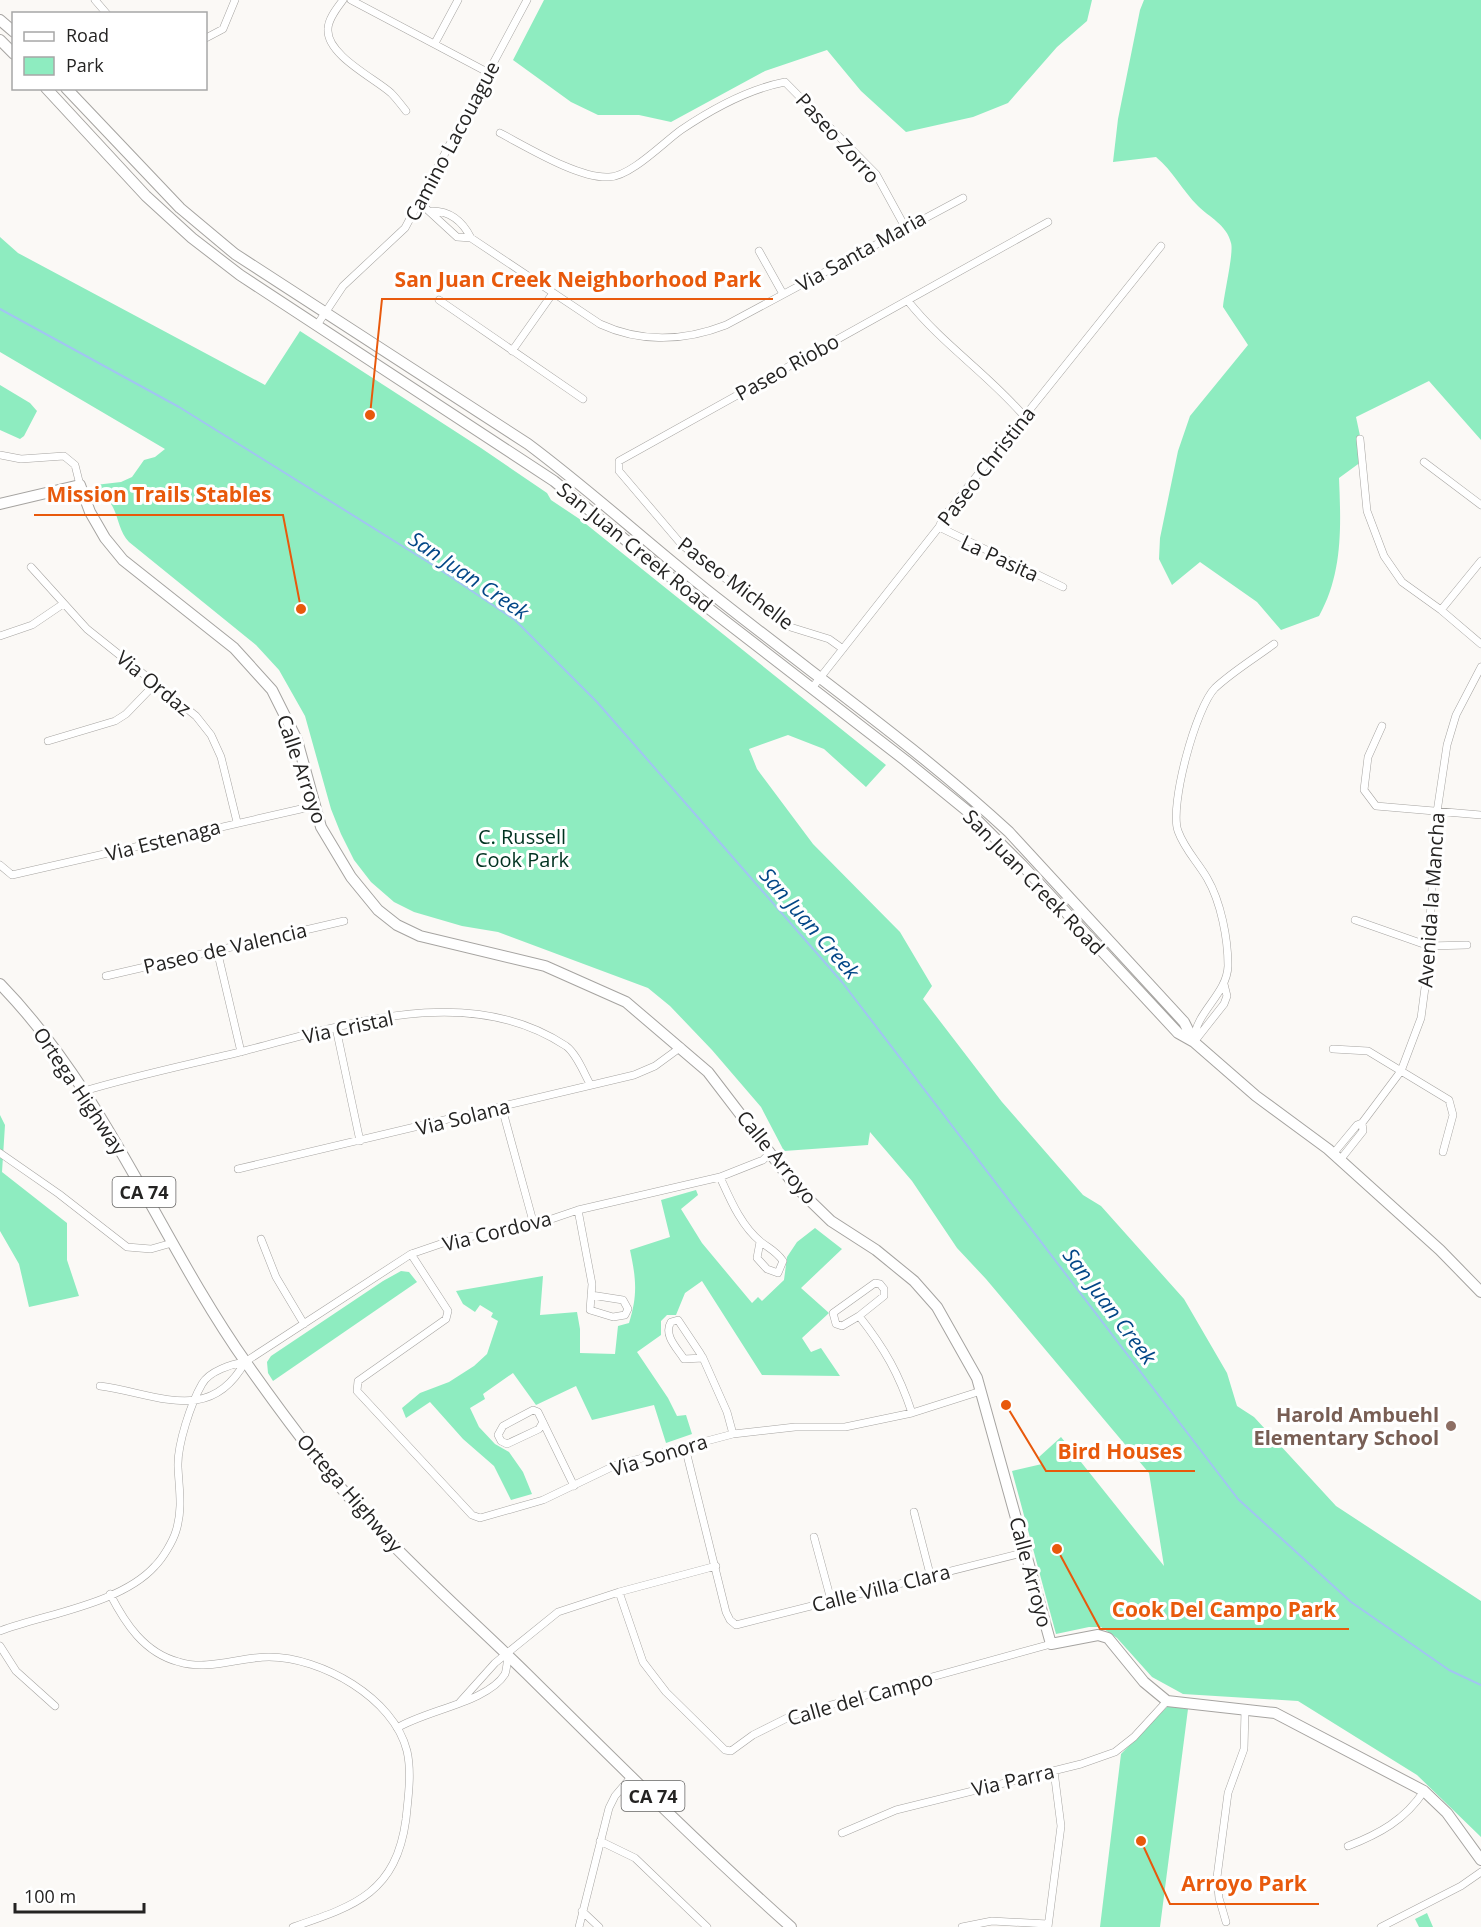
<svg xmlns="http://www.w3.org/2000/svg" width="1481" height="1927" viewBox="0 0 1481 1927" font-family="'Open Sans',sans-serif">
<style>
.green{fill:#8eecc0}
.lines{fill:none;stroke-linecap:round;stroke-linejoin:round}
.stream{stroke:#a1c5f1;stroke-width:2}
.street-casing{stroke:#a6a4a1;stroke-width:8}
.secondary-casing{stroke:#a6a4a1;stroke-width:12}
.primary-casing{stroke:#a6a4a1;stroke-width:12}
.street{stroke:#fff;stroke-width:7}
.secondary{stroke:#fff;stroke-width:10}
.primary{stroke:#fff;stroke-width:10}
.education-dot{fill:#8d6e63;stroke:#fff;stroke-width:2}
.labels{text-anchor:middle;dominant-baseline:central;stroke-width:6;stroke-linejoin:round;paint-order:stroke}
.shield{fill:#fff;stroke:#666564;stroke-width:1.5}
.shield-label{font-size:18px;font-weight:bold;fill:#242322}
.street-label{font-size:20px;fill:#242322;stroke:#fff}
.park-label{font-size:20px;fill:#003220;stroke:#fff}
.education-label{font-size:20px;font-weight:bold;fill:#785e54;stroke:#fff;text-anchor:end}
.water-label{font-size:21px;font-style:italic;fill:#034787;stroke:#fff}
.leader{fill:none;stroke:#e8590c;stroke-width:2}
.callout-dot{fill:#e8590c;stroke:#fff;stroke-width:2}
.callout-label{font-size:21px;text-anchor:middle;font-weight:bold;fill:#e8590c;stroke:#fff;stroke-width:6;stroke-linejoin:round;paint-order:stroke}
</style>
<rect width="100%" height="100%" fill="#fbf9f6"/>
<path class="green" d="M 544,0 L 1092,0 L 1087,21 L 1057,47 L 1008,103 L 973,117 L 906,132 L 861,91 L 827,50 L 765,71 L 671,122 L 639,115 L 598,115 L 571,102 L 513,60 Z
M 1144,0 L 1481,0 L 1481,440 L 1429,381 L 1356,417 L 1365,459 L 1339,478 C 1341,526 1343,573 1319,616 L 1281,630 L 1257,602 L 1200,562 L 1172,585 L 1159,559 L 1160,538 L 1178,451 L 1190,416 L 1248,345 L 1223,307 C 1224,294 1234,252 1231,243 C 1227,225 1209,217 1198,206 C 1182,190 1173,171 1156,157 L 1113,162 L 1118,119 L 1140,10 Z
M 0,237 L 18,253 L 265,385 L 300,331 L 481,448 L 547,493 L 551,500 L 581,520 L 886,765 L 866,787 L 824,749 L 788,735 L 749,749 L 757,769 L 813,844 L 900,932 L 932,986 L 923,999 L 1002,1102 L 1083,1195 L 1101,1206 L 1184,1299 L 1227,1373 L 1237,1406 L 1254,1417 L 1336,1506 L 1481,1601 L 1481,1837 L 1417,1775 L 1298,1701 L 1183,1694 L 1152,1677 L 1117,1638 L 1101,1627 L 1089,1627 L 1056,1634 L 1012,1471 L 1042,1464 L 1039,1457 L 1061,1437 L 1164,1566 L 1149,1473 L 986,1279 L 957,1248 L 912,1181 L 870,1132 L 868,1145 L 784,1151 L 761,1107 L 712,1050 L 670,1006 L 648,988 L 498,932 L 462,926 L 414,912 L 394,902 L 371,882 L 354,860 L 341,834 L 331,809 L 305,716 L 279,670 L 256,645 L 129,542 C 117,530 119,511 107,499 C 102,493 98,493 95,485 L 121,482 L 132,477 L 144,460 L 155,457 L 165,449 L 0,352 Z
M 0,385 L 30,403 L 37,411 L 24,436 L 20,439 L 0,430 Z
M 0,1115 L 5,1125 L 2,1172 L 67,1223 L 67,1260 L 79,1296 L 29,1307 L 19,1264 L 0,1231 Z
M 696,1190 L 698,1195 L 681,1209 L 702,1243 L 752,1303 L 758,1297 L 762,1301 L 784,1280 L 787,1257 L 797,1242 L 815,1228 L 842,1249 L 801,1288 L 829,1313 L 802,1338 L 811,1352 L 821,1348 L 840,1376 L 762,1375 L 702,1281 L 685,1293 L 676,1315 L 667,1315 L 661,1321 L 661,1335 L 637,1352 L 668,1398 L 677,1416 L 686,1415 L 692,1434 L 666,1443 L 654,1405 L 592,1420 L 576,1386 L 536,1405 L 513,1373 L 483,1394 L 485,1399 L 470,1408 L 479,1427 L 495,1444 L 509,1452 L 523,1472 L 532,1494 L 511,1500 L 494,1466 L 463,1439 L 430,1402 L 406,1418 L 402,1408 L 420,1393 L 449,1382 L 474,1366 L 487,1354 L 498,1321 L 491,1317 L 493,1313 L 480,1305 L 475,1312 L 463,1304 L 456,1291 L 543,1276 L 540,1315 L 577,1312 L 580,1329 L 580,1353 L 615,1354 L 618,1326 L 629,1323 C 638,1295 636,1278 630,1250 L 670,1237 L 661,1200 Z
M 401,1271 L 409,1272 L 417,1282 L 273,1381 L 268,1373 L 267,1362 L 271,1356 L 383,1281 Z
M 1168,1706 L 1188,1709 L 1160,1927 L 1100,1927 L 1121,1754 Z
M 1427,1913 L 1433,1927 L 1419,1927 L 1415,1919 Z"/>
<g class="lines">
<path class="stream" d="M 0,309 L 179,407 L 436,567 L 515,620 L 597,702 L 842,982 L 1238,1499 L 1351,1602 L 1449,1670 L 1481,1685"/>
<g class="street-casing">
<path id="street" d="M 95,0 L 107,14
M 343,0 C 337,8 328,19 328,29 C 326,55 376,79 391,93 C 397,99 402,106 406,111
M 351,0 L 489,73
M 206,38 L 223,29 L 235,0
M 435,43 L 458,0
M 500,133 C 527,147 579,179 609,177 C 630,177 664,142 681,130 C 712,109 749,89 785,82 L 876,174 L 905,227
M 420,203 L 457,237 L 471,238 L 600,324 C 641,343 685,341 726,325 L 963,198
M 432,211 C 450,211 463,222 471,238
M 759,251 L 783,294
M 439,300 L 583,399
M 908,301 C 942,344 988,374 1024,416
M 317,325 L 343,286 L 405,228 L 527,0
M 512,351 L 553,293
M 1360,439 L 1367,511 L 1384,556 L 1402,582 L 1441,610 L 1481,644
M 0,455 L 21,459 L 64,456 L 75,465 L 80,485
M 1424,462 L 1481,505
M 939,527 L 1063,587
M 31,567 L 87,629 L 196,716 L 211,735 L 221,757 L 237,822
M 1441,610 L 1481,561
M 0,636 L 32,625 L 63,604
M 843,649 L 829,639 L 787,626 L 682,545 L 619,471 L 619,461 L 1048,222
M 812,688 L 939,527 L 943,518 L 1161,246
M 1382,726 L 1368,757 L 1364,790 L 1376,806 L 1481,815
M 48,741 L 115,721 L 126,714 L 155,684
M 0,865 L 12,875 L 314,806
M 1355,920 L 1429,946 L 1467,945
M 217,950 L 241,1052
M 106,976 L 344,921
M 336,1028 L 360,1141
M 1194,1039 C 1196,1012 1227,994 1228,966 C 1228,939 1221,902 1207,878 C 1197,861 1185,850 1178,831 C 1169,806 1196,707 1215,688 C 1232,672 1255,658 1274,644
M 1194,1042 L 1224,1004 L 1227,996 L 1224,984
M 1333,1049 L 1368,1051 L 1449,1100 L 1453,1115 L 1443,1152
M 84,1091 C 137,1075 191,1064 244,1051 C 346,1025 468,981 566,1046 C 576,1053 584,1073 590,1084
M 502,1108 L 534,1225
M 0,1153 L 59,1194 L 127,1247 L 151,1249 L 172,1243
M 1333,1154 L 1357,1125 L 1362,1123 L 1401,1071 L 1421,1018 L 1426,980 L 1437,812 L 1447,745 L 1456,715 L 1481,667
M 1340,1160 L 1363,1131 L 1362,1123
M 238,1169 L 634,1075 L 655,1066 L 681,1047
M 720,1177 C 730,1199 741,1226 761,1242 C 770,1249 776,1251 783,1261 L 778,1273 L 767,1269 L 757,1258 L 760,1242
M 578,1210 L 592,1284 L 590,1310 L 613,1317 L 625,1315 L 628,1309 L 623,1300 L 591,1295
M 261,1239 L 276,1277 L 304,1324
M 411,1254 L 448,1311 L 446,1319 L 358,1381 L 357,1391 L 472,1515 L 480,1518 L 543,1500 L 616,1465 L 733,1434 L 795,1427 L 845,1427 L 912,1413 L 981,1391
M 859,1316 L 842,1326 L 836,1324 L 833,1313 L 875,1283 L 880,1284 L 884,1289 L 884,1296 L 859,1316 C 885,1349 899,1374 912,1413
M 703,1358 L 684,1359 C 677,1348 663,1335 671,1322 L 678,1320 L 700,1353 L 703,1358 L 727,1412 L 733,1434
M 100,1386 C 155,1393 210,1426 245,1362 L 411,1254 L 452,1240 L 534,1225 L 578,1210 L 720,1177 L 763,1160 L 770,1153
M 543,1422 L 539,1429 L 507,1444 L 501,1441 L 498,1435 L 503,1426 L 533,1410 L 538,1412 L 574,1486
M 685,1447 L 726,1612 L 730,1620 L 736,1625 L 1026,1552
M 914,1512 L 930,1574
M 814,1537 L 831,1600
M 619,1592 L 643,1662 L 666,1692 L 725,1750 L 731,1751 L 753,1735 L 791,1716 L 1051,1644
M 110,1594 C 125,1623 144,1653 179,1662 C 209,1671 239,1657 269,1657 C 321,1657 394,1698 407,1751 C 412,1773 408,1798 406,1819 C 396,1893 355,1906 293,1927
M 0,1631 C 45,1614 121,1604 155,1566 C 163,1558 173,1541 176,1531 C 183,1509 179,1489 178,1467 C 177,1445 191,1403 202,1384 C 209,1371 232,1364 245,1362
M 0,1646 L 16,1671 L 55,1706
M 460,1702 L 495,1663 L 558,1612 L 619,1592 L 716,1566
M 397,1728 C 426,1710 488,1702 505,1674 C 507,1669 507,1661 508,1655
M 842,1833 L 896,1810 L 1081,1764 L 1115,1752 L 1134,1737 L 1167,1701
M 600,1841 L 635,1858 L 707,1927
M 1348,1846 C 1379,1834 1405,1820 1424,1791
M 582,1911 L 599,1927
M 1226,1922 L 1219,1898 L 1217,1877 L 1228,1793 L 1244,1749 L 1245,1710
M 579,1927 L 609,1808 L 615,1796 L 632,1776
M 962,1927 L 992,1921 L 1048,1924
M 1048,1927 L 1061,1826 L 1054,1771
M 1381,1927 L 1461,1886 L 1481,1872"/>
</g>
<g class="secondary-casing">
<path id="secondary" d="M 0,20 L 14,32
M 0,40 L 14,54
M 46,88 L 146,196 L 192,238 L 240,275 L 554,481 L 703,604 L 906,761 L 971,814 L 1022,865 L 1178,1033 L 1194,1042 L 1256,1096 L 1328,1149 L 1440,1250 L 1481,1292
M 66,88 L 180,208 L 235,254 L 528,444 C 595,494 656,551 722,602 C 818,678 919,749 1009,832 L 1184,1022 L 1194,1042
M 0,504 L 80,485 L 90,512 L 105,538 L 123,560 L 234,648 L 272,690 L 297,740 L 321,827 L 351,877 L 378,910 L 397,925 L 420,936 L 545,966 L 626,1002 L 708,1072 L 796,1187 L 831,1221 L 876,1250 L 914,1281 L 937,1307 L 977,1378 L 1051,1644 L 1098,1635 L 1108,1638 L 1144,1682 L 1167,1701 L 1275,1713 L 1424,1791 L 1447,1813 L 1481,1860"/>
</g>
<g class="primary-casing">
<path id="primary" d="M 0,984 C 107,1094 160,1241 247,1364 C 285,1418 325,1472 370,1521 C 419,1574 474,1622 526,1673 C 613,1759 700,1846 791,1927"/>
</g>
<use href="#street" class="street"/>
<use href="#secondary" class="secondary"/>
<use href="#primary" class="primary"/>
</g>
<circle class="education-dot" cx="1451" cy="1426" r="6"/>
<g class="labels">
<g class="shield">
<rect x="112.5" y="1177" width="63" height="30" rx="4.5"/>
<rect x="621.5" y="1781" width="63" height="30" rx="4.5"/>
</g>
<g class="shield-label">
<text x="144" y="1192">CA 74</text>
<text x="653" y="1796">CA 74</text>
</g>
<g class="street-label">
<text transform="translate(838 138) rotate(48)">Paseo Zorro</text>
<text transform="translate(452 141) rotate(-62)">Camino Lacouague</text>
<text transform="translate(861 251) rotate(-29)">Via Santa Maria</text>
<text transform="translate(787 367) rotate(-29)">Paseo Riobo</text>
<text transform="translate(986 466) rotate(-52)">Paseo Christina</text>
<text transform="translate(635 547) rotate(39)">San Juan Creek Road</text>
<text transform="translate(1000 558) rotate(25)">La Pasita</text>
<text transform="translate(736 583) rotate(37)">Paseo Michelle</text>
<text transform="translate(154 683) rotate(39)">Via Ordaz</text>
<text transform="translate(302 769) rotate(71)">Calle Arroyo</text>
<text transform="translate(163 840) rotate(-14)">Via Estenaga</text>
<text transform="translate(1034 882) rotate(46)">San Juan Creek Road</text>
<text transform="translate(1431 900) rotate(-86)">Avenida la Mancha</text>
<text transform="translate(225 948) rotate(-13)">Paseo de Valencia</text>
<text transform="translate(348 1027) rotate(-12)">Via Cristal</text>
<text transform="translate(80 1091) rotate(56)">Ortega Highway</text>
<text transform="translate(463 1117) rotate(-14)">Via Solana</text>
<text transform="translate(777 1157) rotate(51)">Calle Arroyo</text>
<text transform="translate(497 1231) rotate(-14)">Via Cordova</text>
<text transform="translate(659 1455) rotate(-17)">Via Sonora</text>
<text transform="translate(350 1493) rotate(49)">Ortega Highway</text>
<text transform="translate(1031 1572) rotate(75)">Calle Arroyo</text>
<text transform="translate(881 1588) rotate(-14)">Calle Villa Clara</text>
<text transform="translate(860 1698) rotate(-16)">Calle del Campo</text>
<text transform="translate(1013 1780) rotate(-13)">Via Parra</text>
</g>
<g class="park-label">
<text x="522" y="836">C. Russell<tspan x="522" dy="23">Cook Park</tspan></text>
</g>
<g class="education-label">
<text x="1439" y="1414">Harold Ambuehl<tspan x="1439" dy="23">Elementary School</tspan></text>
</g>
<g class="water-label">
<text transform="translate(469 575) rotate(34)">San Juan Creek</text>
<text transform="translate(810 923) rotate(49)">San Juan Creek</text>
<text transform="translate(1110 1306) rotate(53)">San Juan Creek</text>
</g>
</g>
<path class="leader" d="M370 415L382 299H773M301 609L283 515H34M1006 1405L1046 1471H1195M1057 1549L1100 1629H1349M1141 1841L1170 1904H1319"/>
<g class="callout-dot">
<circle cx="370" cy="415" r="6"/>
<circle cx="301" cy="609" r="6"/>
<circle cx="1006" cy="1405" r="6"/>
<circle cx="1057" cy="1549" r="6"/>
<circle cx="1141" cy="1841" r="6"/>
</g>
<g class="callout-label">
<text x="578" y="287">San Juan Creek Neighborhood Park</text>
<text x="159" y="502">Mission Trails Stables</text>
<text x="1120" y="1459">Bird Houses</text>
<text x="1224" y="1617">Cook Del Campo Park</text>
<text x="1244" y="1891">Arroyo Park</text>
</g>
<rect x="12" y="12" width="195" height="78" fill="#ffffff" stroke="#a7a7a7" stroke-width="1.5"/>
<rect x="24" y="32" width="30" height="9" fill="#ffffff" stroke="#a7a7a7" stroke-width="1.5"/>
<text x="66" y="42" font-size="18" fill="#242322">Road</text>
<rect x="24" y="57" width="30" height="18" fill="#8eecc0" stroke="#a7a7a7" stroke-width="1.5"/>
<text x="66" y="72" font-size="18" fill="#242322">Park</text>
<path d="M15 1903v9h129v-9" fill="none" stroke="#242322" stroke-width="3"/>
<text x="24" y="1903" font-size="18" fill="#242322" stroke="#ffffff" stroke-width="4.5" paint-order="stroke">100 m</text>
</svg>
